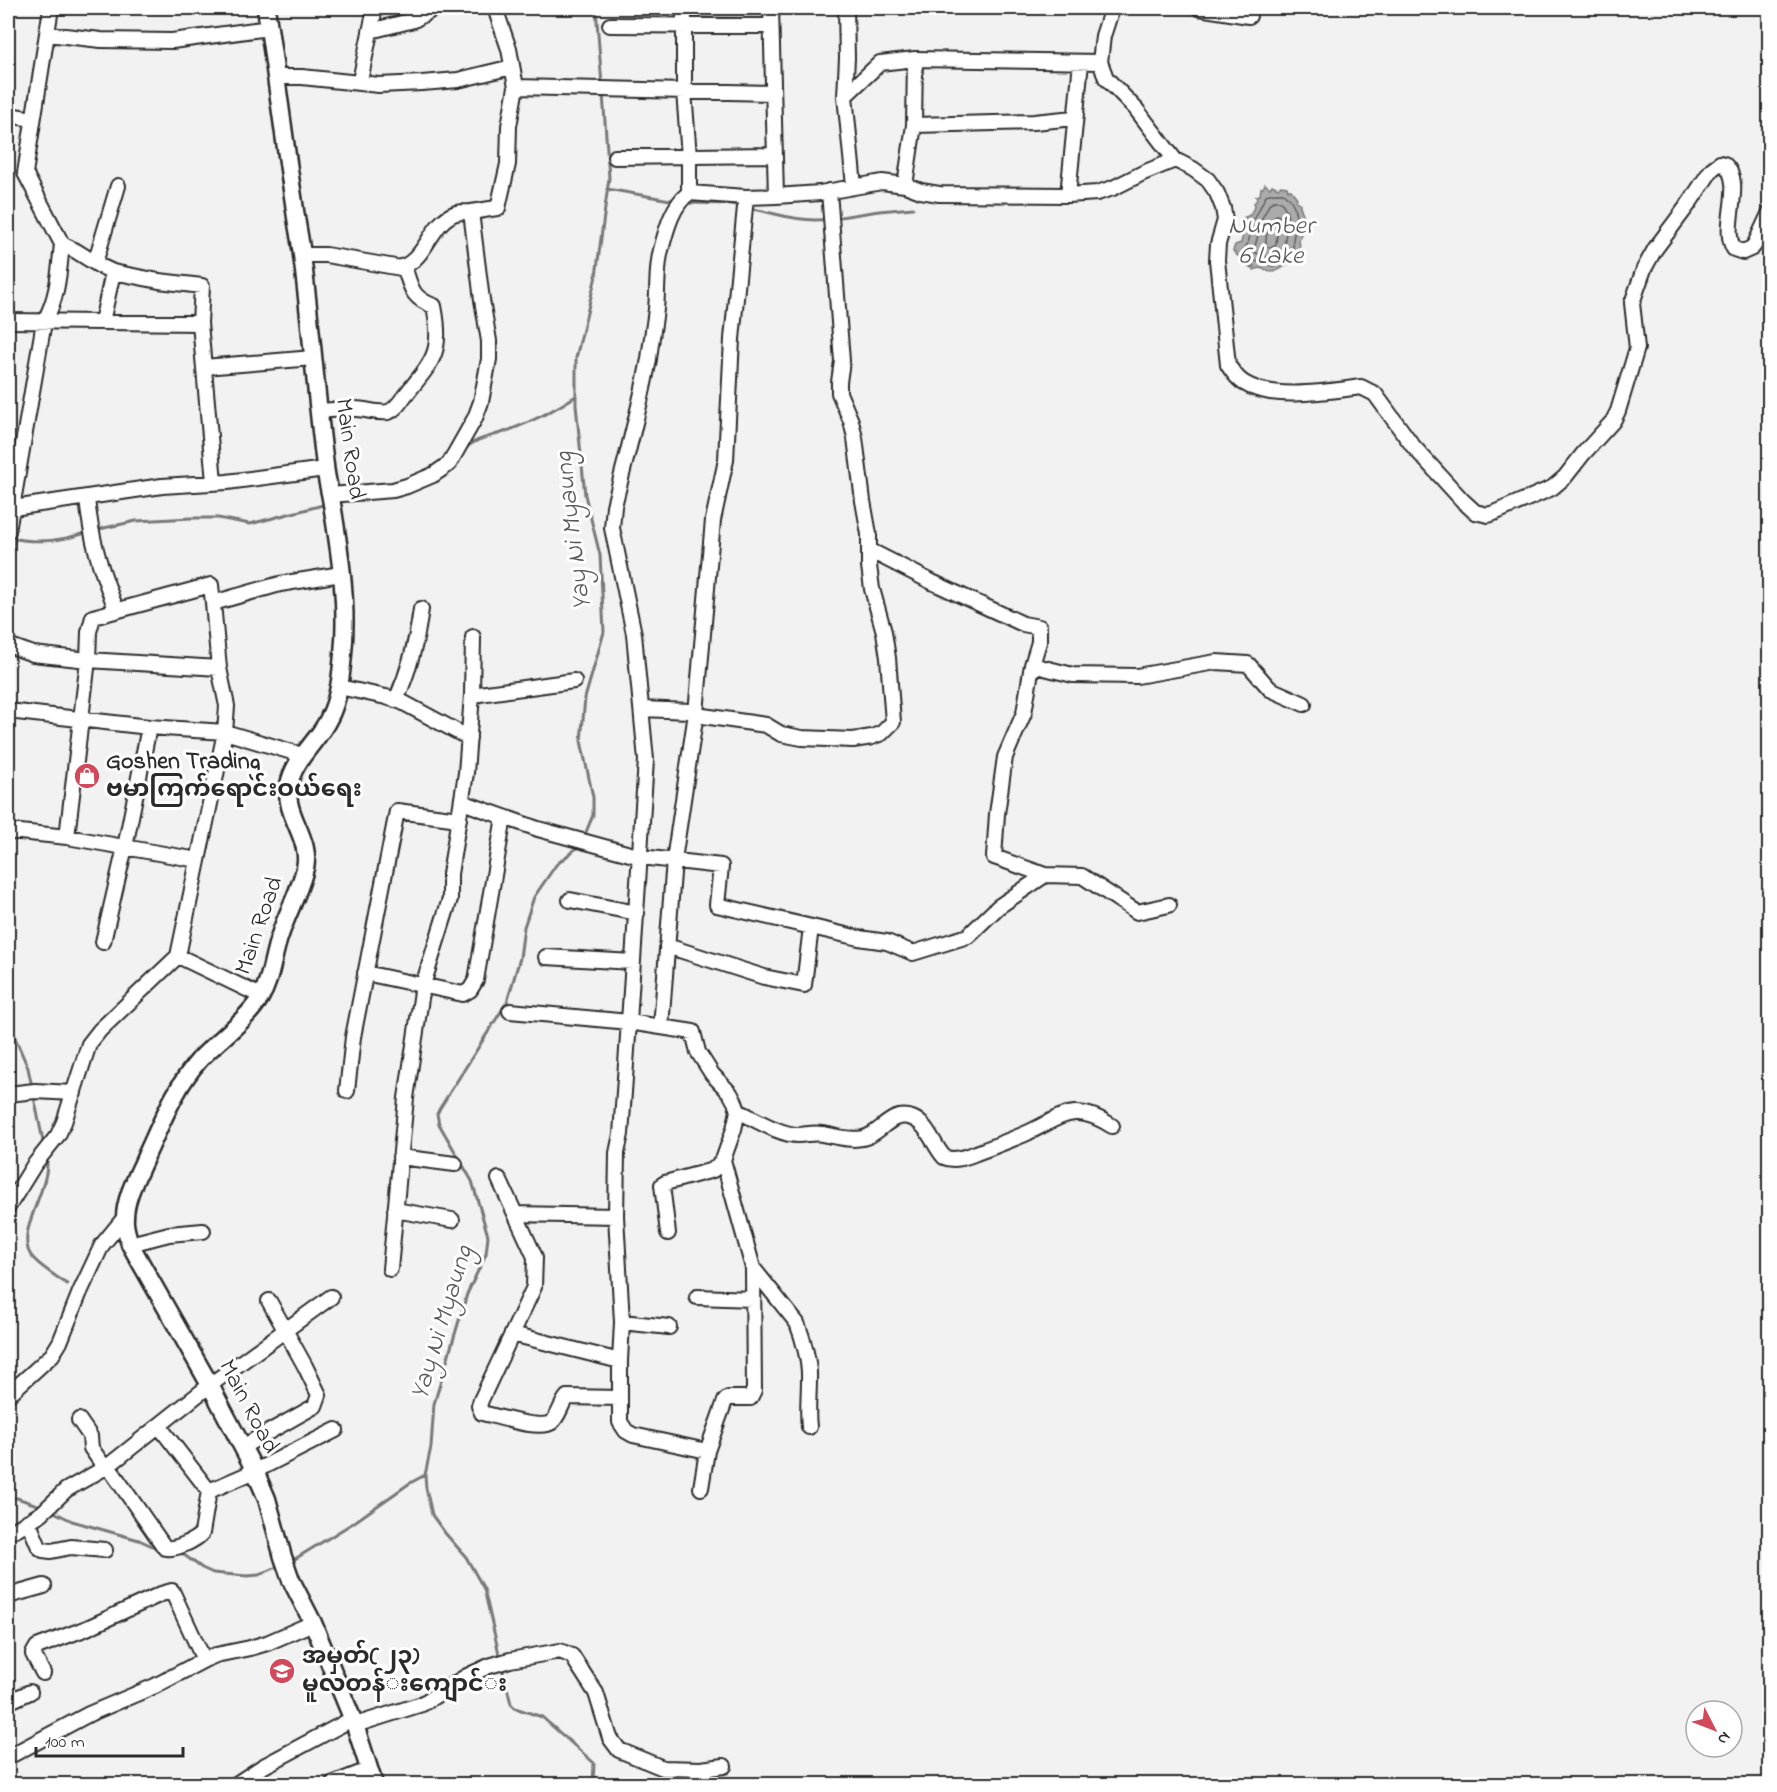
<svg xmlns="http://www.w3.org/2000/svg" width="1777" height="1792" viewBox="0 0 1777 1792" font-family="'Indie Flower','Noto Sans Myanmar',sans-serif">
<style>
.water{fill:#ababab;stroke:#787878;stroke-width:1.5}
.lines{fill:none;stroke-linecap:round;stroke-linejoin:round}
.shore{stroke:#5e5e5e;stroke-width:1.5}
.stream{stroke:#787878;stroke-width:3}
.minor-casing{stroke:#2b2b2b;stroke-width:18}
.major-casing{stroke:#2b2b2b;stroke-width:21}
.minor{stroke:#fff;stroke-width:14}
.major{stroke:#fff;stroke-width:16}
.labels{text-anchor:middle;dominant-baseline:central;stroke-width:6;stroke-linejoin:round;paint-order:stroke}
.street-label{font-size:24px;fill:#2b2b2b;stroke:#fff}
.poi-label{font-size:24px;font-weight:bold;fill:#2b2b2b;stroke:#fff;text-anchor:start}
.water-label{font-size:26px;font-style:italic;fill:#585858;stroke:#fff}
</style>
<rect width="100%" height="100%" fill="#f2f2f2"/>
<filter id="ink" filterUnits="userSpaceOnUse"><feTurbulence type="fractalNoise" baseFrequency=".0167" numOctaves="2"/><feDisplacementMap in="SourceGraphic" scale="12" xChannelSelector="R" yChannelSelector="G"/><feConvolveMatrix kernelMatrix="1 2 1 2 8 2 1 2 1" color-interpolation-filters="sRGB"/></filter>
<g filter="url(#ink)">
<path class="water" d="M 1265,184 L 1270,188 L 1272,185 L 1278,188 L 1281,186 L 1287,187 L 1288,190 L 1291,190 L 1297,198 L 1296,201 L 1300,203 L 1300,206 L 1303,214 L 1302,216 L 1305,222 L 1301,229 L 1301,237 L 1299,240 C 1303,257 1287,266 1274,272 L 1259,268 L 1254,270 L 1254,266 L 1250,268 L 1233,251 L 1235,245 L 1241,243 L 1243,234 L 1245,233 L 1241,219 L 1250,215 L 1255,205 L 1254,203 L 1257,200 L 1256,196 L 1260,195 L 1261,188 L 1263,188 Z"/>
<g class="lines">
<path class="shore" d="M 1274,193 L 1283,193 L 1290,199 L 1294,206 L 1297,222 L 1293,239 L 1293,249 L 1287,259 L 1273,266 L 1252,260 L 1243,251 C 1251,240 1250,235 1249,223 L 1255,218 L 1266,195 Z
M 1274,201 L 1280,201 C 1292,214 1287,224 1285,239 C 1285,245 1286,249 1281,253 C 1279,255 1274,257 1272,258 L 1256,253 L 1254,250 L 1258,235 L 1258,226 L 1270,203 Z
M 1276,215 L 1279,216 L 1276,244 L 1271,248 L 1266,246 C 1265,236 1269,222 1276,215 Z"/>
<path class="stream" d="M 596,8 L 602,85
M 607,189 L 676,201
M 686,203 L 731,204 L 742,206
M 749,208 C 774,213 801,223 828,219
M 834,218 L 879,211 L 913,208
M 464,450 C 476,437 492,437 507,431 C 531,422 555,410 576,396
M 95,530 L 136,521 L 191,518 L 218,518 L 250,524 L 327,504
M 8,537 C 34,544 63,541 88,532
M 8,562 L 15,539
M 584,837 L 593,815 L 593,797 L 581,741 L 585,698 L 604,632 L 600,555 L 585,495 L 576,405 L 576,358 L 596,276 L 609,178 L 603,94
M 8,1021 L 28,1068 L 32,1087
M 34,1097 L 44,1146
M 46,1155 C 54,1187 11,1234 33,1258 C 42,1268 56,1276 67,1284
M 8,1497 L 17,1498 L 43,1507
M 52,1511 L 72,1521 L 139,1540 L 161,1550
M 180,1552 L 202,1568 L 213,1573 L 247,1576 L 259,1575 L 281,1565
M 290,1562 L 353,1523 L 410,1483 L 425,1475
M 500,1658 L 484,1589 L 466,1557 L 445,1533 L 432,1515 L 426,1488 L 425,1475 L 431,1447 L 434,1404 L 467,1294 L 486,1254 L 488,1236 L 472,1181 L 439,1124 L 437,1114 L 440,1108 L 507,1002 L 520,958 L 524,927 L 534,897 L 556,865 L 579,846
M 502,1667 L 511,1704 L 515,1708 L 542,1717 L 594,1763 L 593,1784"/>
<g class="minor-casing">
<path id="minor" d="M 51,8 L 25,173 L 62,244 L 76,251 L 100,266 L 113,272 L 159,281 L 202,286 L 200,323 L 214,482
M 684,8 L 684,91 L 689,157 L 689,193
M 771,8 L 776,196
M 846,8 L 847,58 L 845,96 L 854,186
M 1112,8 L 1103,36 L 1100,62 L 1106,78 L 1136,109 L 1175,160 L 1193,169 L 1208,180 L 1217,193 L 1223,208 L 1225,220 L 1218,244 L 1217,260 L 1228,365 C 1233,372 1236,378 1244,383 C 1272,401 1329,391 1361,387 L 1375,394 L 1413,446 L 1463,501 L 1475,512 L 1488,515 L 1494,513 L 1552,488 L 1565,477 L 1583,454 L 1613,421 L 1618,411 L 1637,348 L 1632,303 L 1644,269 L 1655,249 L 1688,205 L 1712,169 L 1720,163 L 1724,164 C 1746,182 1720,228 1734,249 L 1743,252 L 1752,248 L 1755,244 L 1770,212
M 1199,8 L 1249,16
M 610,25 L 771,26
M 370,31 L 414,20 L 435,8
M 47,34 L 101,40 L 172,41 L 269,28
M 276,77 L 302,77 L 379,85 L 422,83 L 458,80 L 512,67
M 360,81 L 375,8
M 516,87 L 772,93
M 845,96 L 880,63 L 915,59 L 1100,62
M 8,115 L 33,119
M 914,125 L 915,59
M 615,157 L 775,155
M 905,185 L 914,125 L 1034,122 L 1074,118
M 1068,195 L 1081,62
M 302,255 L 326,255 L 401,268 C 429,256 430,222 456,213 C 460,212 466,212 470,212 C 479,211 489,209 498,208 L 508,164 L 509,126 L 516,87 L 509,49 L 495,8
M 95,263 L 118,186
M 8,321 L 200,323
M 102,322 L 113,272
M 204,367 L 313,358
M 319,411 C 331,410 343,409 356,409 C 366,409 377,414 388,412 C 396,410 401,400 407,393 C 434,360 443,351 434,306 C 411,298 411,287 404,266
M 330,495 L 393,490 L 407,486 L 433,475 L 449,464 L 475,418 L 481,402 L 489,359 L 489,341 L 482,300 L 471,212
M 87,498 C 91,541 101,570 116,609
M 13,508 L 162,486 L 227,482 L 325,469
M 8,531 L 44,322 C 58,298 59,272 62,244
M 869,550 L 932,582 L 1023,624 L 1039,627 L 1039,642 L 1032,665 L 1073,675 L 1137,676 L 1216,662 L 1248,664 L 1270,689 L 1304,704
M 8,645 L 33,654 L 88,660 L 219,668
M 1032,665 L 1024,713 L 1005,757 L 997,814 L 994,857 L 1045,875 L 1082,876 L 1137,912 L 1169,905
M 339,687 L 386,697 L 402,702 L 469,738
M 472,695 L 574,681
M 396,700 C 409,671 417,641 421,609
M 642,709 L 690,711 L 703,716 L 766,725 L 781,734 L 802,738 L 853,740 L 872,737 L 882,733 L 893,722 L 888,658 L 884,632 L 872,589 L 869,566 L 869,534 L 863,501 L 855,438 L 851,421 L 839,393 L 839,382 L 842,361 L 829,191
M 8,711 L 149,727 L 225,732 L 302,755
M 462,802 L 538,829 L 641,857 L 721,866 L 717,905 L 859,938 L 887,942 L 913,953 L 968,936 L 998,907 L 1045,875
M 8,832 L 20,832 L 67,837 L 198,860
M 67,837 L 88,660 L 89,632 L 93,617 L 211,585 L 213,603 L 280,584 L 341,574
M 570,900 L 637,913
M 103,942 L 125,847 L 149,727
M 667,946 L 764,977 L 804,985 L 811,927
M 178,956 L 261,996
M 546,957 L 633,962
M 365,973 L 463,994 L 470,990 L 476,980 L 504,817
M 510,1011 L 629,1022 L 693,1032 L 698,1052 L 712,1074 L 730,1093 L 735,1102 L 738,1111 L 734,1129 L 723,1160 L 713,1170 L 665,1183 L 662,1185 L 668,1233
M 661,1027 L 674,860 L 696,713 L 713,520 L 726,460 L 732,339 L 746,197
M 347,1091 L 353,1037 L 397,811 L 459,819
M 8,1094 L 35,1091 L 74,1093
M 738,1111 C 755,1119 780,1135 798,1135 C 806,1135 813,1132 822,1134 C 835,1136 849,1141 863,1138 C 881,1134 891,1110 912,1118 C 928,1124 933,1145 944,1157 C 955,1162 968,1156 979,1152 C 995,1146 1011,1140 1027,1133 C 1062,1117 1073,1101 1112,1126
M 400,1157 L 455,1164
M 499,1179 L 535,1257 L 534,1287 L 512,1334 L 620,1361
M 8,1207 L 34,1165 L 58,1135 L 64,1122 L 89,1044 L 100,1030 L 178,956 L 225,732 L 227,706 L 219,668 L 213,603
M 395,1210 L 452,1220
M 515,1214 L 616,1216
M 130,1244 L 169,1234 L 203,1231
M 753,1268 L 797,1323 C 803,1338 810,1363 809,1379 C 809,1397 807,1410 809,1427
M 390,1269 L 406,1098 L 423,985 L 450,899 L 450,874 L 466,773 L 472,695 L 473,637
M 697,1297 L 753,1299
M 622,1322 L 669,1327
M 512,1334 L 481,1400 L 479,1406 L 482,1413 C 497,1416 540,1431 552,1422 C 559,1416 561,1404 567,1397 L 620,1398
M 8,1395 L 52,1355 L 60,1342 L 80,1292 L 102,1245 L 125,1217
M 79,1420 L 90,1436 L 91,1448 L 105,1468
M 159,1426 L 209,1491
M 242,1447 L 315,1406 L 319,1395 L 305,1366 L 269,1301
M 707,1451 L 633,1435 L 626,1431 L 620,1422 L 620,1361 L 622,1322 L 616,1216 L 617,1153 L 621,1134 L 629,1022 L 646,760 L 634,634 L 612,528 L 614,506 C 626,458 640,408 649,359 C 651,342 654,326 656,309 C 658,289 656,269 661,250 C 666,231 672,205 689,193 L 746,197 L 776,196 L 820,193 L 882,182 L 905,185 L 921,191 L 939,194 L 1068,195 L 1097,193 L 1113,188 L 1143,173 L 1175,160
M 108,1466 L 165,1548 C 175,1550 195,1541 202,1533 L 209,1491
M 701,1488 L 707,1451 L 725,1401 L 728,1398 L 750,1398 L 754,1390 L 753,1268 L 723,1160
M 209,1491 L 255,1471 L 336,1430
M 28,1521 L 39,1547 L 43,1550 L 51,1551 L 71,1547 L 105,1550
M 8,1532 L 16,1529 L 42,1513 L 66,1490 L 108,1466 L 210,1385 L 331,1297
M 8,1596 L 44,1586
M 43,1673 L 33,1654 L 37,1647 L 87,1628 L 161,1594 L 172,1591 L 204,1660
M 8,1702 L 30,1692
M 355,1725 L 422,1704 L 467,1676 L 489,1666 L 510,1660 L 560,1651 L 572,1656 L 596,1693 L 610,1738 L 619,1750 L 663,1768 L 701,1769 L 724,1766
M 8,1757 L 89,1714 L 155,1686 L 204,1660 L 216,1655 L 250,1648 L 267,1643 L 313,1623
M 236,1784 L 262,1767 L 352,1719
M 332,1784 L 368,1770"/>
</g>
<g class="major-casing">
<path id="major" d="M 266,8 C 276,73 284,138 294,203 C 296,221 300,238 302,255 C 311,325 316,395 325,465 C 326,478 330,491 332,504 C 340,553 348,605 343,654 C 341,676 339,699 329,718 C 318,742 294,758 289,785 C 283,815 312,838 305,868 C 300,891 287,913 280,935 C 272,957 272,978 260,998 C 246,1021 219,1039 200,1059 C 175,1087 162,1122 146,1156 C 138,1175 125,1197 125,1218 C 124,1227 128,1236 130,1244 L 210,1385 L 255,1471 L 267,1499 L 283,1557 L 291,1580 L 313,1623 L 355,1725 L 374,1784"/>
</g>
<use href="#minor" class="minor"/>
<use href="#major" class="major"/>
</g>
</g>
<defs>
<g id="shop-disc" transform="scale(1.35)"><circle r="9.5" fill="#d1495b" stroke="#fff"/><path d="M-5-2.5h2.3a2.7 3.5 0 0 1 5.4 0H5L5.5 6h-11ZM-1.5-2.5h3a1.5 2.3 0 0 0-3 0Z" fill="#fff"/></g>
<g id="school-disc" transform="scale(1.35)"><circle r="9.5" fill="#d1495b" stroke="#fff"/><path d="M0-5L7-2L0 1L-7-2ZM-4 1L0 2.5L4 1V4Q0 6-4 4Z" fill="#fff"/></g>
</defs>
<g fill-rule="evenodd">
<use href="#shop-disc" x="87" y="776"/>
<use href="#school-disc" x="282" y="1671"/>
</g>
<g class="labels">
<g class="street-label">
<text transform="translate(349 449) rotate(82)">Main Road</text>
<text transform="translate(260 926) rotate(-71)">Main Road</text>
<text transform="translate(248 1407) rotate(62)">Main Road</text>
</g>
<g class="poi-label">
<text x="106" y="762">Goshen Trading<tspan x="106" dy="28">ဗမာကြက်ရောင်းဝယ်ရေး</tspan></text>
<text x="302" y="1657">အမှတ်(၂၃)<tspan x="302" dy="28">မူလတန်‌း‌ကျောင်‌း</tspan></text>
</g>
<g class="water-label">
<text x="1271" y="227">Number<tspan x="1271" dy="30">6 Lake</tspan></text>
<text transform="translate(574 531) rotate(-97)">Yay Ni Myaung</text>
<text transform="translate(443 1323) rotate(-73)">Yay Ni Myaung</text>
</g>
</g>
<rect width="1777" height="1792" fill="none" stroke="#fff" stroke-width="30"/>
<rect x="15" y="15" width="1747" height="1762" fill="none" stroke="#2b2b2b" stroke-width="2" filter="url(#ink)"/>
<g transform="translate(1714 1729) rotate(132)"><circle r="28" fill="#ffffff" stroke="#aaaaaa" stroke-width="1.5"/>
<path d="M0-4.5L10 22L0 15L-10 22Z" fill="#d1495b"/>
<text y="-9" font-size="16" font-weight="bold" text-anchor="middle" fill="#2b2b2b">N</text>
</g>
<path d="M36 1747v9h147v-9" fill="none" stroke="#2b2b2b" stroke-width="3"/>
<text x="45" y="1747" font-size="18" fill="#2b2b2b" stroke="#ffffff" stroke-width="4.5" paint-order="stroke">100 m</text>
</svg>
